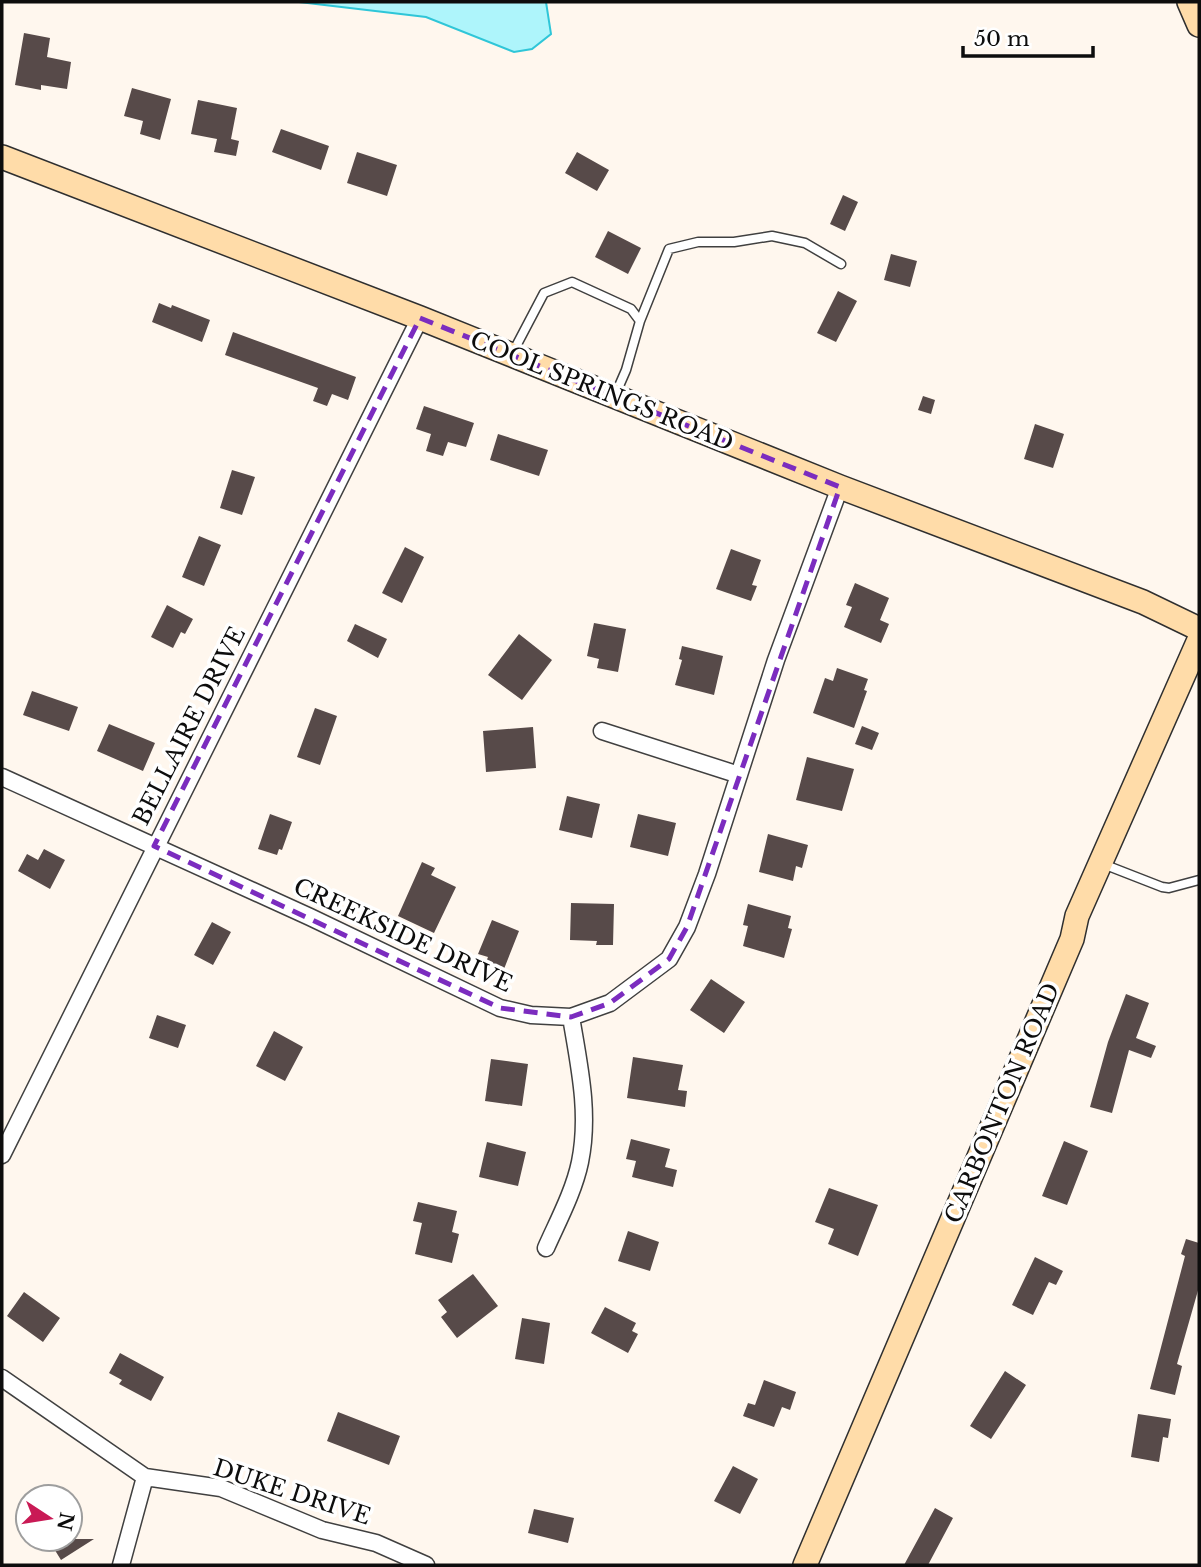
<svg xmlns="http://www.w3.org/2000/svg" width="1201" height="1567" viewBox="0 0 1201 1567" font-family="'Libre Baskerville',serif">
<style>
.water{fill:#aef5fb;stroke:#2fc6d8;stroke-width:2}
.building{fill:#574a49}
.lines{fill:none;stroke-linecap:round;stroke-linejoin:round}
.lane-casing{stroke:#404040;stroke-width:11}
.street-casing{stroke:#404040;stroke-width:19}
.secondary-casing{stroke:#2f2f2f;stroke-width:26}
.lane{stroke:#fff;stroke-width:8}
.street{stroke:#fff;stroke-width:16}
.secondary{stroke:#ffdca9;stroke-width:23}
.marked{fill:none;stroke:#7b2cbf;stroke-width:5;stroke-dasharray:14 9;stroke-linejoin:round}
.labels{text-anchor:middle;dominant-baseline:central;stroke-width:7;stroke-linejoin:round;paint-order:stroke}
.street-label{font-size:23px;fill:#0d0d0d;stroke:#fff}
</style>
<rect width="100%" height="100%" fill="#fff7ee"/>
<path class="water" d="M 299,2 L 546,2 L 551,34 L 532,49 L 514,52 L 426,17 Z"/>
<path class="building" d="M 24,33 L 50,38 L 47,57 L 71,62 L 67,89 L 41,85 L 41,90 L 15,85 Z
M 132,88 L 171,99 L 160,140 L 140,134 L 143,121 L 124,116 Z
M 198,100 L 237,108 L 231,139 L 239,141 L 236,156 L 214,152 L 217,139 L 191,134 Z
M 281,129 L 329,146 L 321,170 L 272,152 Z
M 357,152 L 397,165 L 387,196 L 347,183 Z
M 577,152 L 609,170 L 597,191 L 565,173 Z
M 843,195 L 858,202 L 845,231 L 830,224 Z
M 608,231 L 641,248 L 628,274 L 595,257 Z
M 891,254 L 917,261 L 910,287 L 884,280 Z
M 838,291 L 857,301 L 836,342 L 817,333 Z
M 159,303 L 171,308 L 172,305 L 210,320 L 202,342 L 152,322 Z
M 233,332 L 356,377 L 348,400 L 332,394 L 327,406 L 313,401 L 318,388 L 225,355 Z
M 923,396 L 935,400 L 931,414 L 918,410 Z
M 424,406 L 474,423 L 466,447 L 448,442 L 443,456 L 426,451 L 431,434 L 416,429 Z
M 1035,424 L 1064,434 L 1053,468 L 1024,459 Z
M 498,434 L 548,450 L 539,476 L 490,460 Z
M 232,470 L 255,477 L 242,515 L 220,508 Z
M 199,536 L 221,545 L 204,586 L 182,577 Z
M 405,547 L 424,557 L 402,603 L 382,593 Z
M 731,549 L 761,560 L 752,585 L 757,586 L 751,601 L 716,589 Z
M 855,583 L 889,598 L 880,620 L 889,624 L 881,643 L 844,627 L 852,607 L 846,605 Z
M 167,605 L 193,619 L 185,634 L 181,632 L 173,648 L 151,637 Z
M 594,623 L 626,629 L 618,672 L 597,668 L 599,659 L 587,656 Z
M 355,624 L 387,639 L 378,658 L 347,641 Z
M 519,634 L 552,660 L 522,700 L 488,675 Z
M 682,646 L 723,656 L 714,695 L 675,685 L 682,660 L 679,659 Z
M 837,668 L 868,679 L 864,690 L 867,691 L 854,728 L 813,713 L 825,678 L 833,681 Z
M 32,691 L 78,707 L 69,731 L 23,715 Z
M 315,708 L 337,716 L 320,765 L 297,757 Z
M 109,724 L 155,743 L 143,771 L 97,751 Z
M 862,726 L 879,733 L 872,750 L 855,744 Z
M 533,727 L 536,768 L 486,772 L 483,731 Z
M 807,757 L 854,769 L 842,811 L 796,800 Z
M 567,796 L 600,804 L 592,838 L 559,830 Z
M 270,814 L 292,822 L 282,850 L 279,849 L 277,855 L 258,849 Z
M 638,814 L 676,823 L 668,856 L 630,847 Z
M 768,834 L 808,845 L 802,868 L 796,866 L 793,881 L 759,872 Z
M 44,849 L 65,860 L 50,889 L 18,871 L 27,854 L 38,860 Z
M 422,862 L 435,868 L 431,875 L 456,887 L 434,933 L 398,916 Z
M 571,903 L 614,904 L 613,945 L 596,945 L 597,941 L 570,940 Z
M 748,904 L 791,916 L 788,928 L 792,929 L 784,958 L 743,946 L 748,926 L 743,925 Z
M 492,920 L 519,931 L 504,969 L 486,962 L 488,957 L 478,954 Z
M 212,922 L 231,932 L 213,965 L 194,955 Z
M 711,979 L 745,1002 L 724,1033 L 690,1010 Z
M 1126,994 L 1149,1003 L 1136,1038 L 1156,1046 L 1151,1058 L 1129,1050 L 1112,1113 L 1090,1107 L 1108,1042 Z
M 157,1015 L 186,1025 L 178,1048 L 149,1038 Z
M 274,1031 L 303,1047 L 285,1081 L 256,1066 Z
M 633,1057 L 683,1065 L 678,1090 L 687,1091 L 685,1107 L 627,1098 Z
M 491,1059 L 528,1064 L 522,1106 L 485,1101 Z
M 631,1139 L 670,1149 L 665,1167 L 677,1170 L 673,1187 L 632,1177 L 636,1161 L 626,1159 Z
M 1064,1141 L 1088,1151 L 1067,1205 L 1042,1196 Z
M 487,1142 L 526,1152 L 518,1186 L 479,1177 Z
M 829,1188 L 878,1205 L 858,1256 L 828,1244 L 834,1229 L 815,1222 Z
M 418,1202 L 457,1211 L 452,1232 L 459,1234 L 452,1263 L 415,1254 L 422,1223 L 413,1221 Z
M 628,1231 L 659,1242 L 650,1271 L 618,1261 Z
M 1186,1239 L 1199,1243 L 1199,1287 L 1177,1364 L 1182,1366 L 1175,1395 L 1150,1389 L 1185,1256 L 1181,1254 Z
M 1035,1257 L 1063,1271 L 1056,1285 L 1049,1282 L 1033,1315 L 1012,1305 Z
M 473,1274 L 498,1306 L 457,1338 L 441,1317 L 447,1312 L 438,1300 Z
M 24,1292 L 60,1318 L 43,1342 L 7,1316 Z
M 605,1307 L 636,1323 L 632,1331 L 638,1334 L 628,1353 L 591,1333 Z
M 522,1318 L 550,1323 L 544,1364 L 515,1359 Z
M 120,1353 L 164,1377 L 151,1401 L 119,1384 L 122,1380 L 109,1373 Z
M 1005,1371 L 1026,1385 L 991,1439 L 970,1426 Z
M 764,1380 L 796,1392 L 790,1410 L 782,1407 L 774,1427 L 743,1416 L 748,1403 L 755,1405 Z
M 338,1412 L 400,1436 L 389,1465 L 327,1441 Z
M 1138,1414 L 1171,1419 L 1168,1438 L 1163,1437 L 1159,1462 L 1131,1457 Z
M 733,1466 L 758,1479 L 740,1514 L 714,1501 Z
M 935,1508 L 953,1518 L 928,1565 L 904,1565 Z
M 534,1509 L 574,1518 L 568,1543 L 528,1533 Z
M 48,1539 L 94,1539 L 61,1560 Z"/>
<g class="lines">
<g class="lane-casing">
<path id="lane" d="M 640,321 L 669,249 L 698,242 L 734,242 L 772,236 L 805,243 L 841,264
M 513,352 L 544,293 L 572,282 L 631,309 L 640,321 L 626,370 L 616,393
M 1103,864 L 1162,887 L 1169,888 L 1199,880"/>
</g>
<g class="street-casing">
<path id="street" d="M 602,731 L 739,775
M 2,777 L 310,917 L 500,1008 L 531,1015 L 571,1017 L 610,1003 L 669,959 L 687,927 L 707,874 L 776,660 L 840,487
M 2,1155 L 420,318
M 546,1248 C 558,1221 574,1191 580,1162 C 590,1113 579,1065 571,1017
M 2,1378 L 145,1477 L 221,1488 L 322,1530 L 376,1543 L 426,1565
M 121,1565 L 145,1477"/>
</g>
<g class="secondary-casing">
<path id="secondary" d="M 1189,2 L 1199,25
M 2,157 L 420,318 L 840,487 L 1143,602 L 1199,629
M 805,1565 L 1072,939 L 1077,916 L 1199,640"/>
</g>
<use href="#lane" class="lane"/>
<use href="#street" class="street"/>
<use href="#secondary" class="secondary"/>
</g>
<path class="marked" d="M 420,318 L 840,487 L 687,927 L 669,959 L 610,1003 L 571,1017 L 500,1008 L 154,846 Z"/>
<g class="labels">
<g class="street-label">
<text transform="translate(602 391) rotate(22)">COOL SPRINGS ROAD</text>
<text transform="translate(189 726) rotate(-63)">BELLAIRE DRIVE</text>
<text transform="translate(403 935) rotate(25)">CREEKSIDE DRIVE</text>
<text transform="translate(1002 1103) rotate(-67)">CARBONTON ROAD</text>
<text transform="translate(292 1492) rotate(18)">DUKE DRIVE</text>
</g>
</g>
<rect width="1201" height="1567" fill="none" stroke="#0d0d0d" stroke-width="7"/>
<g transform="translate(49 1518) rotate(102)"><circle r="33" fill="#ffffff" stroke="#9e9e9e" stroke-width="2"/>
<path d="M0-5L12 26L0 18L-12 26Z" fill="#c91a55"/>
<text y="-10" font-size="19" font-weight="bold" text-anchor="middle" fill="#0d0d0d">N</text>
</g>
<path d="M963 46v10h130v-10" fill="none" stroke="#0d0d0d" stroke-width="3.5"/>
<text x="974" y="46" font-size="21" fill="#0d0d0d" stroke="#ffffff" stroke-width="5" paint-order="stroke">50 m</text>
</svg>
